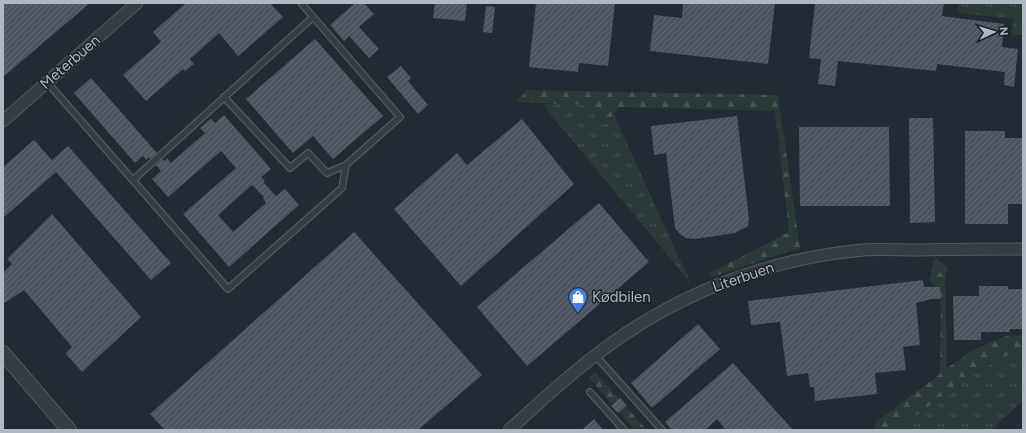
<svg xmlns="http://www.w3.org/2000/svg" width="1026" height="433" viewBox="0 0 1026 433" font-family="Figtree,sans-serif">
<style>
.grass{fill:url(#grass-tufts)}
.forest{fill:url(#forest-firs)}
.building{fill:url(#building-hatch);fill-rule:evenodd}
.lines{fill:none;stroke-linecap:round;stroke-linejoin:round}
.service-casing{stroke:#525a62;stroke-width:8}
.minor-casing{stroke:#525a62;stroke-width:13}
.tertiary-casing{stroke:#525a62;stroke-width:16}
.service{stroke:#353c44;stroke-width:5.5}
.minor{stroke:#353c44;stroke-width:11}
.tertiary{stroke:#353c44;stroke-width:14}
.labels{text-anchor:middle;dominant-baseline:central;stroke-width:3;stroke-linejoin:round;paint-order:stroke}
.street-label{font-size:15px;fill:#afb7c1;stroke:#1b2129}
.poi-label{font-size:15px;fill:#afb7c1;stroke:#1b2129;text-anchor:start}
</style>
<defs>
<pattern id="grass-tufts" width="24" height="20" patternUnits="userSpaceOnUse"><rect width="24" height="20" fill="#2a3a39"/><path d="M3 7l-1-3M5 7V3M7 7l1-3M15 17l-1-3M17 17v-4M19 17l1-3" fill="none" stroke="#465454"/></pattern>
<pattern id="forest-firs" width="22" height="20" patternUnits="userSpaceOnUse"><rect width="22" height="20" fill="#2a3a39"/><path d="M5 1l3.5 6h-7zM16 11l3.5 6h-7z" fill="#465454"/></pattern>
<pattern id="building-hatch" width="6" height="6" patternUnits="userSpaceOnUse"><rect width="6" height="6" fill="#4b545f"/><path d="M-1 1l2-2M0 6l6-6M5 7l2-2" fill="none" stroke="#626a74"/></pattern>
</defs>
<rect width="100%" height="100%" fill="#222a33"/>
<path class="grass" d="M 959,3 L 1023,3 L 1023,35 L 1012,35 L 1013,19 L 958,13 Z
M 542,104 L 583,105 L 607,125 L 614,115 L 690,282 Z
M 1023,347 L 1023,401 L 991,430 L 897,430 L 966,378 Z"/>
<path class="forest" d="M 527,90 L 778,95 L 800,248 L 712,277 L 710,273 L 789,232 L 775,111 L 619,107 L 607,124 L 583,105 L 516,102 Z
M 935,257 L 947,267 L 945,282 L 947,368 L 973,350 L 1006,336 L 1023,335 L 1023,347 L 966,378 L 897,430 L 874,430 L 876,422 L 940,374 L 941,295 L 929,280 Z
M 595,372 L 647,430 L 635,430 L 589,378 Z"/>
<path class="building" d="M 3,3 L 90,3 L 3,77 Z
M 186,3 L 270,3 L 283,17 L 238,56 L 219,33 L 190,59 L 194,64 L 185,71 L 183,69 L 146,101 L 123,75 L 161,42 L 153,32 Z
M 355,3 L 364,3 L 374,14 L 359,27 L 379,49 L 369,58 L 349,36 L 344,41 L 330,25 Z
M 435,3 L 467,3 L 465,21 L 433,18 Z
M 536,3 L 615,3 L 608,66 L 579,63 L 578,72 L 529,67 Z
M 683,3 L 775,3 L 768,64 L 650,51 L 654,15 L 682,18 Z
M 815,3 L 944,3 L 942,16 L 1004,24 L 1002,47 L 1018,49 L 1014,87 L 1004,85 L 1005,72 L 937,64 L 936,71 L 838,61 L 835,86 L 818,84 L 821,59 L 809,58 Z
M 486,6 L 495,7 L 492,33 L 483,32 Z
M 315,39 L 383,116 L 333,159 L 313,136 L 293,153 L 246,99 Z
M 401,66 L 411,78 L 408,81 L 428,105 L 418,114 L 387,77 Z
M 91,78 L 157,153 L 150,159 L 149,157 L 146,160 L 143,156 L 135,163 L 74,93 Z
M 224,115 L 271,169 L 261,177 L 265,181 L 263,182 L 276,196 L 285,189 L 299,205 L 229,267 L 183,214 L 236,168 L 221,151 L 168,197 L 152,179 L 161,171 L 156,165 L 162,159 L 164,161 L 167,158 L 171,163 L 205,133 L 200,128 L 211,119 L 215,123 ZM 252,185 L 264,197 L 263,198 L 266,203 L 233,232 L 218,215 Z
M 737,116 L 749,219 L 748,226 L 735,233 L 695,239 L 686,238 L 680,234 L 675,228 L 666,153 L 654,155 L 651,126 Z
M 909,118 L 933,118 L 935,222 L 910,223 Z
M 522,119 L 574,184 L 461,286 L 394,209 L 457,153 L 467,165 Z
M 799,127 L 889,127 L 890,206 L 800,206 Z
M 965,131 L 1005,131 L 1005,138 L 1023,138 L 1023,204 L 1008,204 L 1008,224 L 965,224 Z
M 34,140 L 52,160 L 68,146 L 171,263 L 151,280 L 56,172 L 3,218 L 3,167 Z
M 599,203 L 649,262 L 527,366 L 477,307 Z
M 52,214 L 141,317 L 82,372 L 66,354 L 72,347 L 24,290 L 3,304 L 3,273 L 12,264 L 7,259 Z
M 354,232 L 482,375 L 418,430 L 165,430 L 150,414 Z
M 923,280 L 924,287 L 940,287 L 941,299 L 932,299 L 916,303 L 920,345 L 903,347 L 906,370 L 875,373 L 877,394 L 815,401 L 814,387 L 810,387 L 808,373 L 787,376 L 780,322 L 751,325 L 748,301 Z
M 979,286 L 1008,286 L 1008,289 L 1023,289 L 1023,329 L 1009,329 L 1010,332 L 981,332 L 981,340 L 954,340 L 953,296 L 979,296 Z
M 698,324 L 720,349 L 652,408 L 631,383 Z
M 733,363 L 793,430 L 726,430 L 717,419 L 705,430 L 672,430 L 665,422 Z
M 620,398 L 627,405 L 618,413 L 611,406 Z
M 594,419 L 603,430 L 582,430 Z"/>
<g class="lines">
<g class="service-casing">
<path id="service" d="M 47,82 L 228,289 L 342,188 L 346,165 L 400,117 L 301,3
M 224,97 L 290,168 L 308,153 L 327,173 L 346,165
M 133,180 L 313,17
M 595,355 L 662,430
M 590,392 L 624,430"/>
</g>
<g class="minor-casing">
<path id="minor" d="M 3,121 L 137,3
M 509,430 C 537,405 565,378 596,355 C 673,295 765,259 863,250 C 881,249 901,250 920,250 C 954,249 989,249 1023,249"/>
</g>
<g class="tertiary-casing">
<path id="tertiary" d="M 3,353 L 69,430"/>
</g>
<use href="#service" class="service"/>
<use href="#minor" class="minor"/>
<use href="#tertiary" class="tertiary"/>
</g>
<defs>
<g id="shop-pin" transform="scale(1)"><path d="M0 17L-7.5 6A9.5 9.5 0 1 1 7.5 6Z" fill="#3f7fe0" stroke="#1b2129"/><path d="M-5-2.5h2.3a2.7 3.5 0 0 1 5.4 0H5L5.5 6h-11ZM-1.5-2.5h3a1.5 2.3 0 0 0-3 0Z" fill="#fff"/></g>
</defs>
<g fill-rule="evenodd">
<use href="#shop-pin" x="578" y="297"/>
</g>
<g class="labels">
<g class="street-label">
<text transform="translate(70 62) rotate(-41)">Meterbuen</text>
<text transform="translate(743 277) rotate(-19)">Literbuen</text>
</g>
<g class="poi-label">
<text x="592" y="297">Kødbilen</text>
</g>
</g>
<rect width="1026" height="433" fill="none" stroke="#afb7c1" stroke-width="8"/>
<g transform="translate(994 32) rotate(86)" stroke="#1b2129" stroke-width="3" paint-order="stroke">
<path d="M0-3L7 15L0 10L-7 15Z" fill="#afb7c1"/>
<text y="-6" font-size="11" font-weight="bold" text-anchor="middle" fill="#afb7c1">N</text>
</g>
</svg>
